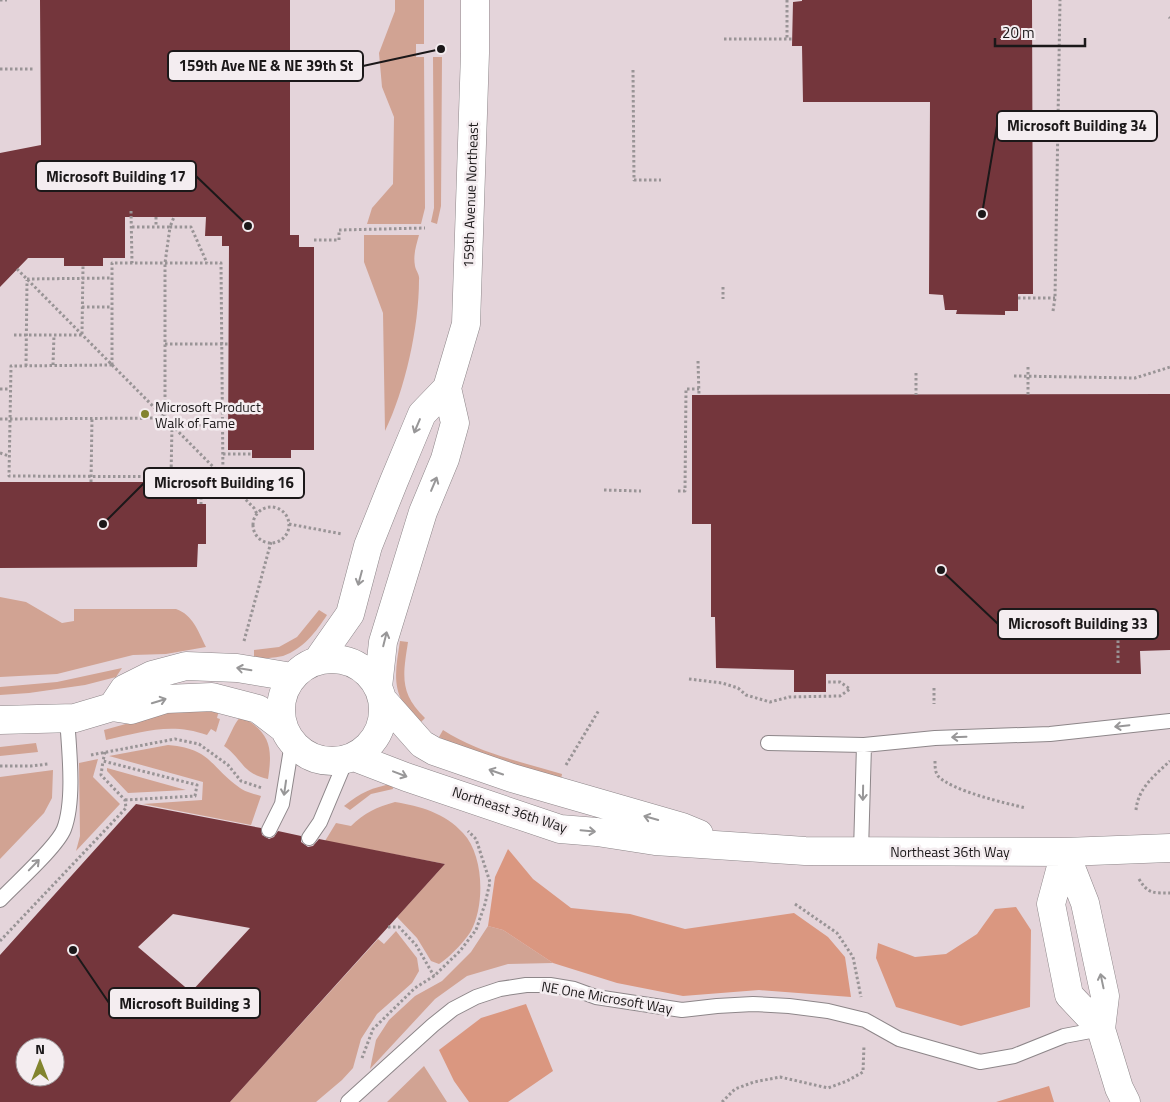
<svg xmlns="http://www.w3.org/2000/svg" width="1170" height="1102" viewBox="0 0 1170 1102" font-family="'Titillium Web',sans-serif">
<style>
.built{fill:#e4d4da;fill-rule:evenodd}
.green{fill:#d1a393}
.forest{fill:#da9780}
.building{fill:#74363c;fill-rule:evenodd}
.lines{fill:none;stroke-linecap:round;stroke-linejoin:round}
.service-casing{stroke:#8d8689;stroke-width:16}
.minor-casing{stroke:#8d8689;stroke-width:29}
.path{stroke:#999496;stroke-width:3;stroke-dasharray:2.5 2.5;stroke-linecap:butt}
.service{stroke:#fff;stroke-width:14}
.minor{stroke:#fff;stroke-width:28}
.oneway{stroke:#989798}
.poi-dot{fill:#82842e;stroke:#f4edf0;stroke-width:2}
.labels{text-anchor:middle;dominant-baseline:central;stroke-width:5;stroke-linejoin:round;paint-order:stroke}
.street-label{font-size:14px;fill:#1b1819;stroke:#f4edf0}
.poi-label{font-size:14px;fill:#1b1819;stroke:#f4edf0;text-anchor:start}
.leader{fill:none;stroke:#1b1819;stroke-width:2}
.callout-dot{fill:#1b1819;stroke:#f4edf0;stroke-width:2}
.callout{fill:#f4edf0;stroke:#1b1819;stroke-width:2}
.callout-label{font-size:15px;text-anchor:middle;font-weight:bold;fill:#1b1819}
</style>
<rect width="100%" height="100%" fill="#e7e0e3"/>
<path class="built" d="M 0,0 L 1170,0 L 1170,1102 L 0,1102 ZM 25,1047 L 55,1047 L 55,1077 L 25,1077 Z"/>
<path class="green" d="M 395,0 L 424,0 L 424,44 L 416,44 L 416,57 L 424,57 L 425,208 L 421,224 L 367,224 L 372,208 L 393,184 L 394,117 L 382,87 L 379,53 L 395,11 Z
M 433,57 L 442,57 L 441,206 L 437,224 L 431,222 L 434,208 Z
M 364,235 L 419,235 C 416,246 413,255 415,266 C 416,271 420,275 419,280 C 419,327 405,390 385,431 L 383,313 L 364,262 Z
M 0,597 L 26,602 L 62,623 L 74,621 L 74,609 L 176,609 C 193,615 198,631 206,647 L 166,654 L 133,655 L 57,674 L 0,677 Z
M 319,610 L 327,615 C 316,632 303,649 283,656 C 274,658 263,658 254,659 L 254,650 L 279,647 L 297,637 Z
M 400,641 L 408,642 C 403,675 399,693 425,718 L 420,723 C 414,716 406,709 402,701 C 392,683 397,661 400,641 Z
M 122,668 L 116,677 L 85,685 L 29,693 L 0,695 L 0,687 L 57,682 Z
M 180,709 L 219,710 L 217,718 L 220,719 L 216,732 L 211,729 L 207,735 C 171,722 142,732 106,740 L 104,730 Z
M 241,716 C 270,733 273,746 268,779 C 241,773 243,759 224,746 C 230,736 233,725 241,716 Z
M 443,730 C 478,753 522,762 562,774 L 561,780 L 457,747 L 439,737 Z
M 36,743 L 38,752 L 0,756 L 0,747 Z
M 168,745 C 212,749 209,766 240,788 C 245,792 255,794 261,796 L 251,825 L 143,804 L 202,800 L 203,782 L 109,756 Z
M 98,759 L 93,777 L 120,804 L 76,851 L 80,836 L 79,763 Z
M 107,768 L 186,790 L 128,793 L 107,771 Z
M 53,770 L 52,798 L 44,813 L 0,859 L 0,777 Z
M 392,784 L 393,789 L 371,794 L 350,810 L 344,806 C 360,793 373,787 392,784 Z
M 395,802 C 420,806 445,813 463,833 C 484,855 485,905 471,931 C 465,941 449,958 439,964 L 431,961 L 417,938 L 397,917 L 445,864 L 325,841 L 336,823 L 351,826 C 364,813 377,807 395,802 Z
M 488,926 L 503,930 L 553,963 L 508,964 L 467,976 L 435,999 L 370,1069 L 376,1040 L 389,1020 L 415,996 L 442,981 L 471,952 Z
M 396,931 L 417,958 L 419,971 L 412,983 L 377,1014 L 361,1039 L 353,1068 L 342,1080 L 316,1102 L 230,1102 L 378,939 L 384,944 Z
M 424,1066 L 447,1102 L 387,1102 Z"/>
<path class="forest" d="M 508,849 L 533,879 L 571,908 L 630,914 L 685,929 L 794,913 L 828,937 L 845,957 L 851,997 L 759,990 L 683,996 L 617,983 L 553,963 L 503,930 L 488,926 L 495,877 Z
M 1016,907 L 1031,930 L 1030,1007 L 961,1026 L 896,1007 L 876,958 L 878,943 L 915,957 L 946,954 L 977,934 L 995,909 Z
M 526,1004 L 553,1071 L 508,1102 L 469,1102 L 454,1081 L 439,1050 L 481,1018 Z
M 1049,1086 L 1054,1102 L 996,1102 Z"/>
<path class="building" d="M 40,0 L 290,0 L 290,235 L 299,235 L 299,247 L 314,247 L 314,450 L 291,450 L 291,458 L 252,458 L 252,450 L 228,450 L 229,246 L 222,246 L 222,236 L 205,236 L 206,217 L 125,217 L 125,258 L 103,258 L 103,266 L 64,266 L 64,258 L 28,258 L 0,287 L 0,153 L 41,145 Z
M 802,0 L 1032,0 L 1033,294 L 1018,294 L 1018,311 L 1005,311 L 1005,315 L 956,314 L 957,310 L 945,310 L 943,295 L 929,294 L 930,102 L 803,102 L 802,46 L 792,46 L 793,2 L 802,1 Z
M 1170,394 L 1170,650 L 1140,651 L 1141,674 L 826,674 L 826,692 L 794,692 L 794,670 L 716,668 L 715,617 L 711,617 L 711,524 L 692,524 L 692,395 Z
M 0,482 L 197,482 L 197,504 L 206,504 L 206,544 L 198,544 L 197,567 L 0,568 Z
M 136,804 L 261,828 L 262,835 L 269,839 L 274,837 L 278,831 L 301,836 L 301,842 L 308,847 L 313,846 L 319,839 L 445,864 L 230,1102 L 0,1102 L 0,955 ZM 173,914 L 250,928 L 191,992 L 138,947 ZM 25,1047 L 55,1047 L 55,1077 L 25,1077 Z"/>
<g class="lines">
<g class="service-casing">
<path id="service" d="M 768,743 L 864,745 L 935,738 L 1050,734 L 1170,721
M 269,830 L 282,804 L 292,743
M 309,838 L 320,822 L 346,760
M 861,851 L 864,745
M 0,900 C 15,884 57,847 64,829 C 75,800 69,749 67,718
M 348,1102 L 433,1025 L 453,1009 L 476,997 L 500,989 L 526,985 L 550,985 L 574,989 L 596,997 L 682,1010 L 717,1006 L 753,1004 L 789,1006 L 828,1011 L 865,1020 L 899,1039 L 980,1062 L 1014,1056 L 1064,1036 L 1101,1029"/>
</g>
<g class="minor-casing">
<path id="minor" d="M281 710a51 51 0 1 1 102 0a51 51 0 1 1-102 0Z
M 317,661 L 350,614 L 368,546 L 394,481 L 422,414 L 447,388 L 466,324 L 475,53 L 475,0
M 378,687 L 383,642 L 423,512 L 445,459 L 455,423 L 447,388
M 383,700 L 422,744 L 434,751 L 512,778 L 682,827 L 699,834
M 112,707 L 124,689 L 152,675 L 186,666 L 237,668 L 292,677
M 0,720 L 75,718 L 112,707 L 131,710 L 166,699 L 212,697 L 258,709 L 283,728
M 354,757 L 406,777 L 560,829 L 597,832 L 655,841 L 805,851 L 1065,852 L 1170,848
M 1065,852 L 1085,903 L 1105,996 L 1101,1029 L 1119,1088 L 1126,1102
M 1065,852 L 1051,904 L 1069,995 L 1101,1029"/>
</g>
<path class="path" d="M 0,0 L 7,0
M 787,0 L 787,39
M 1169,17 L 1170,18
M 724,39 L 793,39
M 0,69 L 33,69
M 633,70 L 634,180 L 661,180
M 131,211 L 132,263
M 156,217 L 156,227
M 132,227 L 170,227 L 174,217
M 314,240 L 339,240 L 339,230 L 425,228
M 17,269 L 254,508 L 257,514
M 27,279 L 112,278
M 723,287 L 723,299
M 1018,298 L 1055,298
M 82,307 L 112,307
M 1053,311 L 1055,298 L 1060,0
M 82,334 L 83,266
M 14,335 L 82,335
M 165,344 L 229,344
M 698,361 L 699,395
M 53,365 L 54,335
M 112,365 L 112,263 L 221,263 L 223,477
M 112,365 L 11,366 L 9,476 L 223,477
M 26,366 L 27,280
M 1028,367 L 1028,397
M 916,373 L 916,395
M 1014,376 L 1135,378 L 1170,367
M 0,389 L 10,389
M 165,417 L 165,263 L 170,227 L 191,227 L 207,263
M 0,419 L 164,418
M 173,425 L 223,425
M 0,453 L 9,456
M 223,454 L 252,454
M 171,477 L 172,426
M 201,477 L 201,504
M 91,482 L 92,418
M 604,490 L 641,491
M 678,491 L 685,491 L 686,389 L 699,389
M253 525a18 18 0 1 1 36 0a18 18 0 1 1-36 0Z
M 289,524 L 342,534
M 244,641 L 271,542
M 1118,663 L 1118,634 L 1145,634
M 689,679 L 722,683 L 738,688 L 746,695 L 770,702 L 789,697 L 840,696 L 850,689 L 840,682 L 826,682
M 934,688 L 934,704
M 105,752 L 103,761 L 197,785 L 195,796 L 125,800
M 91,755 L 175,739 L 199,744 L 228,765 L 241,781 L 262,788
M 935,761 C 935,766 935,772 938,776 C 952,791 1005,803 1026,808
M 566,765 L 599,710
M 0,766 L 31,766 L 48,764
M 1136,810 C 1138,788 1155,775 1170,761
M 1139,879 C 1148,894 1153,893 1170,893
M 795,904 L 837,933 L 853,957 L 861,997
M 388,927 L 399,927 L 416,945 L 434,976
M 0,941 L 126,808 L 125,800 L 101,775 L 103,761
M 362,1058 L 373,1029 L 415,988 L 434,976 L 460,951 L 476,930 L 485,904 L 490,882 L 476,839 L 468,831
M 722,1102 L 735,1089 L 754,1082 L 780,1077 L 828,1088 L 847,1081 L 863,1072 L 864,1045"/>
<use href="#service" class="service"/>
<use href="#minor" class="minor"/>
</g>
<defs><path id="oneway-shaft" d="M-6 0H5M1.5-3L5.5 0L1.5 3" fill="none" stroke-width="1.6" stroke-linecap="round" stroke-linejoin="round" transform="scale(1.25)"/></defs>
<g class="oneway">
<use href="#oneway-shaft" transform="translate(417 426) rotate(113)"/>
<use href="#oneway-shaft" transform="translate(434 484) rotate(-67)"/>
<use href="#oneway-shaft" transform="translate(360 578) rotate(105)"/>
<use href="#oneway-shaft" transform="translate(385 639) rotate(-76)"/>
<use href="#oneway-shaft" transform="translate(244 669) rotate(-171)"/>
<use href="#oneway-shaft" transform="translate(159 701) rotate(-17)"/>
<use href="#oneway-shaft" transform="translate(1122 726) rotate(174)"/>
<use href="#oneway-shaft" transform="translate(959 737) rotate(178)"/>
<use href="#oneway-shaft" transform="translate(496 772) rotate(-161)"/>
<use href="#oneway-shaft" transform="translate(400 774) rotate(21)"/>
<use href="#oneway-shaft" transform="translate(285 788) rotate(98)"/>
<use href="#oneway-shaft" transform="translate(863 793) rotate(91)"/>
<use href="#oneway-shaft" transform="translate(651 818) rotate(-164)"/>
<use href="#oneway-shaft" transform="translate(588 831) rotate(5)"/>
<use href="#oneway-shaft" transform="translate(34 865) rotate(-46)"/>
<use href="#oneway-shaft" transform="translate(1102 981) rotate(-102)"/>
</g>
<circle class="poi-dot" cx="145" cy="414" r="5"/>
<g class="labels">
<g class="street-label">
<text transform="translate(470 195) rotate(-88)">159th Avenue Northeast</text>
<text transform="translate(510 809) rotate(18)">Northeast 36th Way</text>
<text x="950" y="851">Northeast 36th Way</text>
<text transform="translate(607 997) rotate(10)">NE One Microsoft Way</text>
</g>
<g class="poi-label">
<text x="155" y="406">Microsoft Product<tspan x="155" dy="16">Walk of Fame</tspan></text>
</g>
</g>
<path class="leader" d="M441 49L363 66M982 214L997 126M248 226L196 176M103 524L144 483M941 570L998 624M73 950L109 1003"/>
<g class="callout-dot">
<circle cx="441" cy="49" r="5"/>
<circle cx="982" cy="214" r="5"/>
<circle cx="248" cy="226" r="5"/>
<circle cx="103" cy="524" r="5"/>
<circle cx="941" cy="570" r="5"/>
<circle cx="73" cy="950" r="5"/>
</g>
<g class="callout">
<rect x="168" y="51" width="195" height="30" rx="5"/>
<rect x="997" y="111" width="160" height="30" rx="5"/>
<rect x="36" y="161" width="160" height="30" rx="5"/>
<rect x="144" y="468" width="160" height="30" rx="5"/>
<rect x="998" y="609" width="160" height="30" rx="5"/>
<rect x="109" y="988" width="151" height="30" rx="5"/>
</g>
<g class="callout-label">
<text x="266" y="71">159th Ave NE &amp; NE 39th St</text>
<text x="1077" y="131">Microsoft Building 34</text>
<text x="116" y="182">Microsoft Building 17</text>
<text x="224" y="488">Microsoft Building 16</text>
<text x="1078" y="629">Microsoft Building 33</text>
<text x="185" y="1009">Microsoft Building 3</text>
</g>
<g transform="translate(40 1062)"><circle r="24" fill="#f4edf0" stroke="#9d989a"/>
<path d="M0-4L9 19L0 12L-9 19Z" fill="#82842e"/>
<text y="-8" font-size="14" font-weight="bold" text-anchor="middle" fill="#1b1819">N</text>
</g>
<path d="M995 38v8h90v-8" fill="none" stroke="#1b1819" stroke-width="2.5"/>
<text x="1002" y="38" font-size="15" fill="#1b1819" stroke="#f4edf0" stroke-width="4" paint-order="stroke">20 m</text>
</svg>
